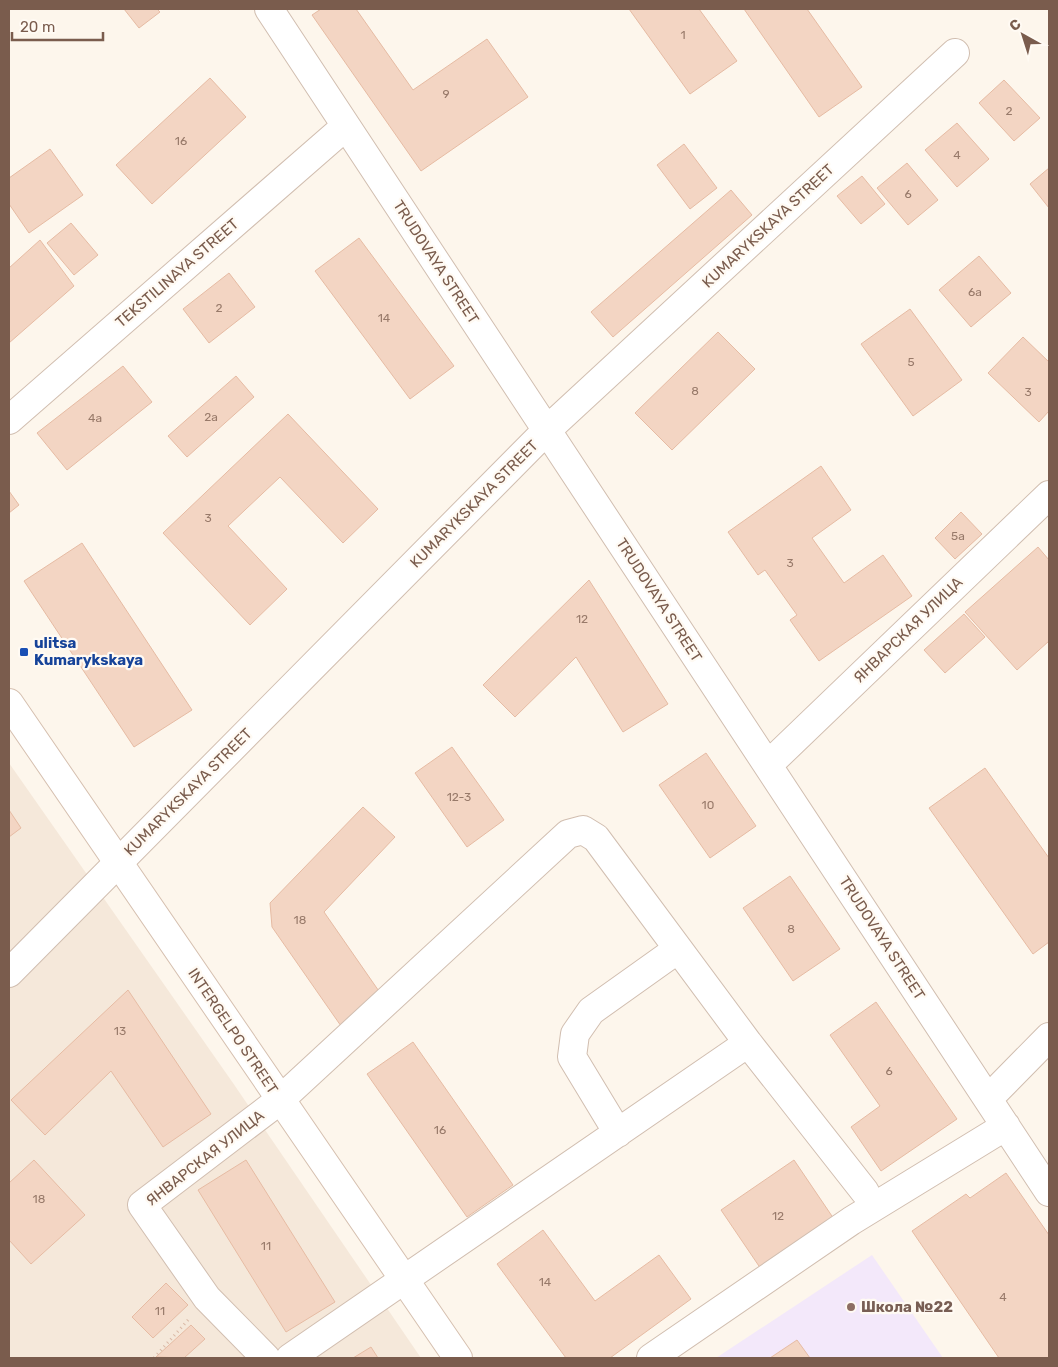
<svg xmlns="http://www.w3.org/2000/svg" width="1058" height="1367" viewBox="0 0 1058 1367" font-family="Rubik,sans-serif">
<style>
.residential{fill:#f5e8da}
.education{fill:#f3e8fa}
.building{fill:#f3d5c3;stroke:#e6bba3}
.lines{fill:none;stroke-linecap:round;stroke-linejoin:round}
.minor-casing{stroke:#d1beb0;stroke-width:30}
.secondary-casing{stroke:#d6c0b0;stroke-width:30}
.path{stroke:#d9b8a5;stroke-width:3;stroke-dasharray:1 4;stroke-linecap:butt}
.minor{stroke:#fff;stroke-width:28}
.secondary{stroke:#fff;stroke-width:28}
.transit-dot{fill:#1a4fb4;stroke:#fffaf3;stroke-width:2}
.education-dot{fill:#8d6e63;stroke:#fffaf3;stroke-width:2}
.labels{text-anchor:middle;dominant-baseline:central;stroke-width:4.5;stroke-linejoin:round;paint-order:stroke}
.number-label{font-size:12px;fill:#987a6a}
.street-label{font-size:15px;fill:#7a5c4d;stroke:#fffaf3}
.transit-label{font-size:15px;font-weight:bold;fill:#164399;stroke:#fffaf3;text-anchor:start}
.education-label{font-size:15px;font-weight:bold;fill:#785e54;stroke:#fffaf3;text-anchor:start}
</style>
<rect width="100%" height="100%" fill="#fdf6ec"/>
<path class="residential" d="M 9,763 L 233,1083 L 421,1358 L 9,1358 Z"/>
<path class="education" d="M 872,1255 L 943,1358 L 716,1358 Z"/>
<path class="building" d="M 124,9 L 157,9 L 160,12 L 139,28 Z
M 321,9 L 356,9 L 413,90 L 487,39 L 528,97 L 421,171 L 312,15 Z
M 629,9 L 699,9 L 737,61 L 690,94 Z
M 744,9 L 807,9 L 862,87 L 819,117 Z
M 210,78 L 246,117 L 152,204 L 116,165 Z
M 1004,80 L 1040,118 L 1014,141 L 979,103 Z
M 957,123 L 989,159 L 957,187 L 925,150 Z
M 684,144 L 717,188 L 690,209 L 657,165 Z
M 50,149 L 83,195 L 29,233 L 9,204 L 9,178 Z
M 907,163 L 938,200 L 908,225 L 877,188 Z
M 1049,168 L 1049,208 L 1030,184 Z
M 862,176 L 885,204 L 861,224 L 837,196 Z
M 731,190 L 752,215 L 613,337 L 591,312 Z
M 71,223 L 98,255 L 74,275 L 47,243 Z
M 359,238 L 454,366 L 410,399 L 315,271 Z
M 40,240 L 74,286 L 9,343 L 9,268 Z
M 979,256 L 1011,293 L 971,327 L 939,290 Z
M 229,273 L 255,307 L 209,343 L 183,309 Z
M 910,309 L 962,380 L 913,416 L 861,344 Z
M 718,332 L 755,369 L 672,450 L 635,413 Z
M 1023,337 L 1049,362 L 1049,411 L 1039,422 L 988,373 Z
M 123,366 L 152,402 L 67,470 L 37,433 Z
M 236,376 L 254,397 L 187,457 L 168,436 Z
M 288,414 L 378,509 L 343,543 L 280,477 L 228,526 L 287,589 L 250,625 L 163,533 Z
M 821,466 L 851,510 L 812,538 L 844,583 L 883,555 L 912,596 L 819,661 L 790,620 L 797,615 L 765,570 L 758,575 L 728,532 Z
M 9,491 L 19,505 L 9,513 Z
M 961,512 L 982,534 L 955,559 L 935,538 Z
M 82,543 L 192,710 L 134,747 L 24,581 Z
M 1038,547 L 1049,560 L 1049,641 L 1017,670 L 965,612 Z
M 589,580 L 668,704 L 623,732 L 576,657 L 515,717 L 483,685 Z
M 964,614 L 985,637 L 945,673 L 924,650 Z
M 452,747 L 504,820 L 467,847 L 415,773 Z
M 706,753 L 756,826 L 710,858 L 659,785 Z
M 985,768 L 1049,858 L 1049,942 L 1033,954 L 929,808 Z
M 363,807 L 395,837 L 324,912 L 383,997 L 341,1026 L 272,927 L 270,903 Z
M 9,810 L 21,828 L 9,837 Z
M 790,876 L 840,949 L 793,981 L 743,908 Z
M 128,990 L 211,1114 L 163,1147 L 111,1071 L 45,1135 L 11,1100 Z
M 876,1002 L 957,1119 L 881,1171 L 851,1127 L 880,1106 L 830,1035 Z
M 413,1042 L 513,1185 L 467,1217 L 367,1074 Z
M 34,1160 L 85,1215 L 31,1264 L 9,1240 L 9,1183 Z
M 246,1160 L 335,1302 L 286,1332 L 198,1190 Z
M 794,1160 L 836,1222 L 763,1272 L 721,1210 Z
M 1006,1173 L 1049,1235 L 1049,1358 L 999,1358 L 912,1231 L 966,1194 L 970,1198 Z
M 543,1230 L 595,1301 L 659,1255 L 691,1299 L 610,1358 L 566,1358 L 497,1264 Z
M 166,1283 L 188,1305 L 153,1338 L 132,1317 Z
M 191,1325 L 205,1339 L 184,1358 L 156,1357 Z
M 797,1340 L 810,1358 L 770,1358 Z
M 371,1347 L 378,1358 L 353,1358 Z"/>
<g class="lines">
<g class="minor-casing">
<path id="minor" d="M 269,9 L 1049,1192
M 9,420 L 346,126
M 768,765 L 1049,495
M 9,973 L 547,430 L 955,53
M 988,1099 L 1049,1037
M 618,1133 L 572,1057 L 575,1034 L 591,1011 L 678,949
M 266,1358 L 207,1298 L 142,1205 L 280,1100 L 568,834 L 583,830 L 596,838 L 748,1043 L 865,1192
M 290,1358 L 748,1043
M 651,1358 L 851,1221 L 1006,1126"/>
</g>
<g class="secondary-casing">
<path id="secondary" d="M 9,703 L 458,1358"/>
</g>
<path class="path" d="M 154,1358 L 189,1319"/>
<use href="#minor" class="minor"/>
<use href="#secondary" class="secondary"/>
</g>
<rect class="transit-dot" x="19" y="647" width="10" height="10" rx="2.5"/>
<circle class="education-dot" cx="851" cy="1307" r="5"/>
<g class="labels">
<g class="number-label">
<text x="683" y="35">1</text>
<text x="446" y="94">9</text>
<text x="1009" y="111">2</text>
<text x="181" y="141">16</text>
<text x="957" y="155">4</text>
<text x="908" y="194">6</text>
<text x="975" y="292">6a</text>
<text x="219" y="308">2</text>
<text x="384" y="318">14</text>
<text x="911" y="362">5</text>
<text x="695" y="391">8</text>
<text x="1028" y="392">3</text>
<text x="211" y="417">2a</text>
<text x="95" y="418">4a</text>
<text x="208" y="518">3</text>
<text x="958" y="536">5a</text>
<text x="790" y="563">3</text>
<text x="582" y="619">12</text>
<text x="459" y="797">12-3</text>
<text x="708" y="805">10</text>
<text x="300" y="920">18</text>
<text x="791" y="929">8</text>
<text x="120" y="1031">13</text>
<text x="889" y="1071">6</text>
<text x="440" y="1130">16</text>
<text x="39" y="1199">18</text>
<text x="778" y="1216">12</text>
<text x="266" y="1246">11</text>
<text x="545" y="1282">14</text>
<text x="1003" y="1297">4</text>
<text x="160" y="1311">11</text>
</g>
<g class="street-label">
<text transform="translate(768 226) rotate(-43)">KUMARYKSKAYA STREET</text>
<text transform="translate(436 262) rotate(57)">TRUDOVAYA STREET</text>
<text transform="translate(177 273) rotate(-41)">TEKSTILINAYA STREET</text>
<text transform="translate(474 504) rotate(-45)">KUMARYKSKAYA STREET</text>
<text transform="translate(659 600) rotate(57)">TRUDOVAYA STREET</text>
<text transform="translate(908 630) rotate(-44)">ЯНВАРСКАЯ УЛИЦА</text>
<text transform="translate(188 792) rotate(-45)">KUMARYKSKAYA STREET</text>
<text transform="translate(882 938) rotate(57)">TRUDOVAYA STREET</text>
<text transform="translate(233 1031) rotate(56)">INTERGELPO STREET</text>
<text transform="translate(205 1158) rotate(-38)">ЯНВАРСКАЯ УЛИЦА</text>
</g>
<g class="transit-label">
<text x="34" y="643">ulitsa<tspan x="34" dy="17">Kumarykskaya</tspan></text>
</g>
<g class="education-label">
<text x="861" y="1307">Школа №22</text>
</g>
</g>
<rect width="1058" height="1367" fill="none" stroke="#7a5c4d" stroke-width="20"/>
<g transform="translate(1023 35) rotate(321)" stroke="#fffaf3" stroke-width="4" paint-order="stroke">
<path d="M0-4L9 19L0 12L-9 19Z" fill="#7a5c4d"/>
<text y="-8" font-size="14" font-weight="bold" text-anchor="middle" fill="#7a5c4d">С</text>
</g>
<path d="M12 32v8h91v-8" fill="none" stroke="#7a5c4d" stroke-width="2.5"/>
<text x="20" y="32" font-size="15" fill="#7a5c4d" stroke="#fffaf3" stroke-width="4" paint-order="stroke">20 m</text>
</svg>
